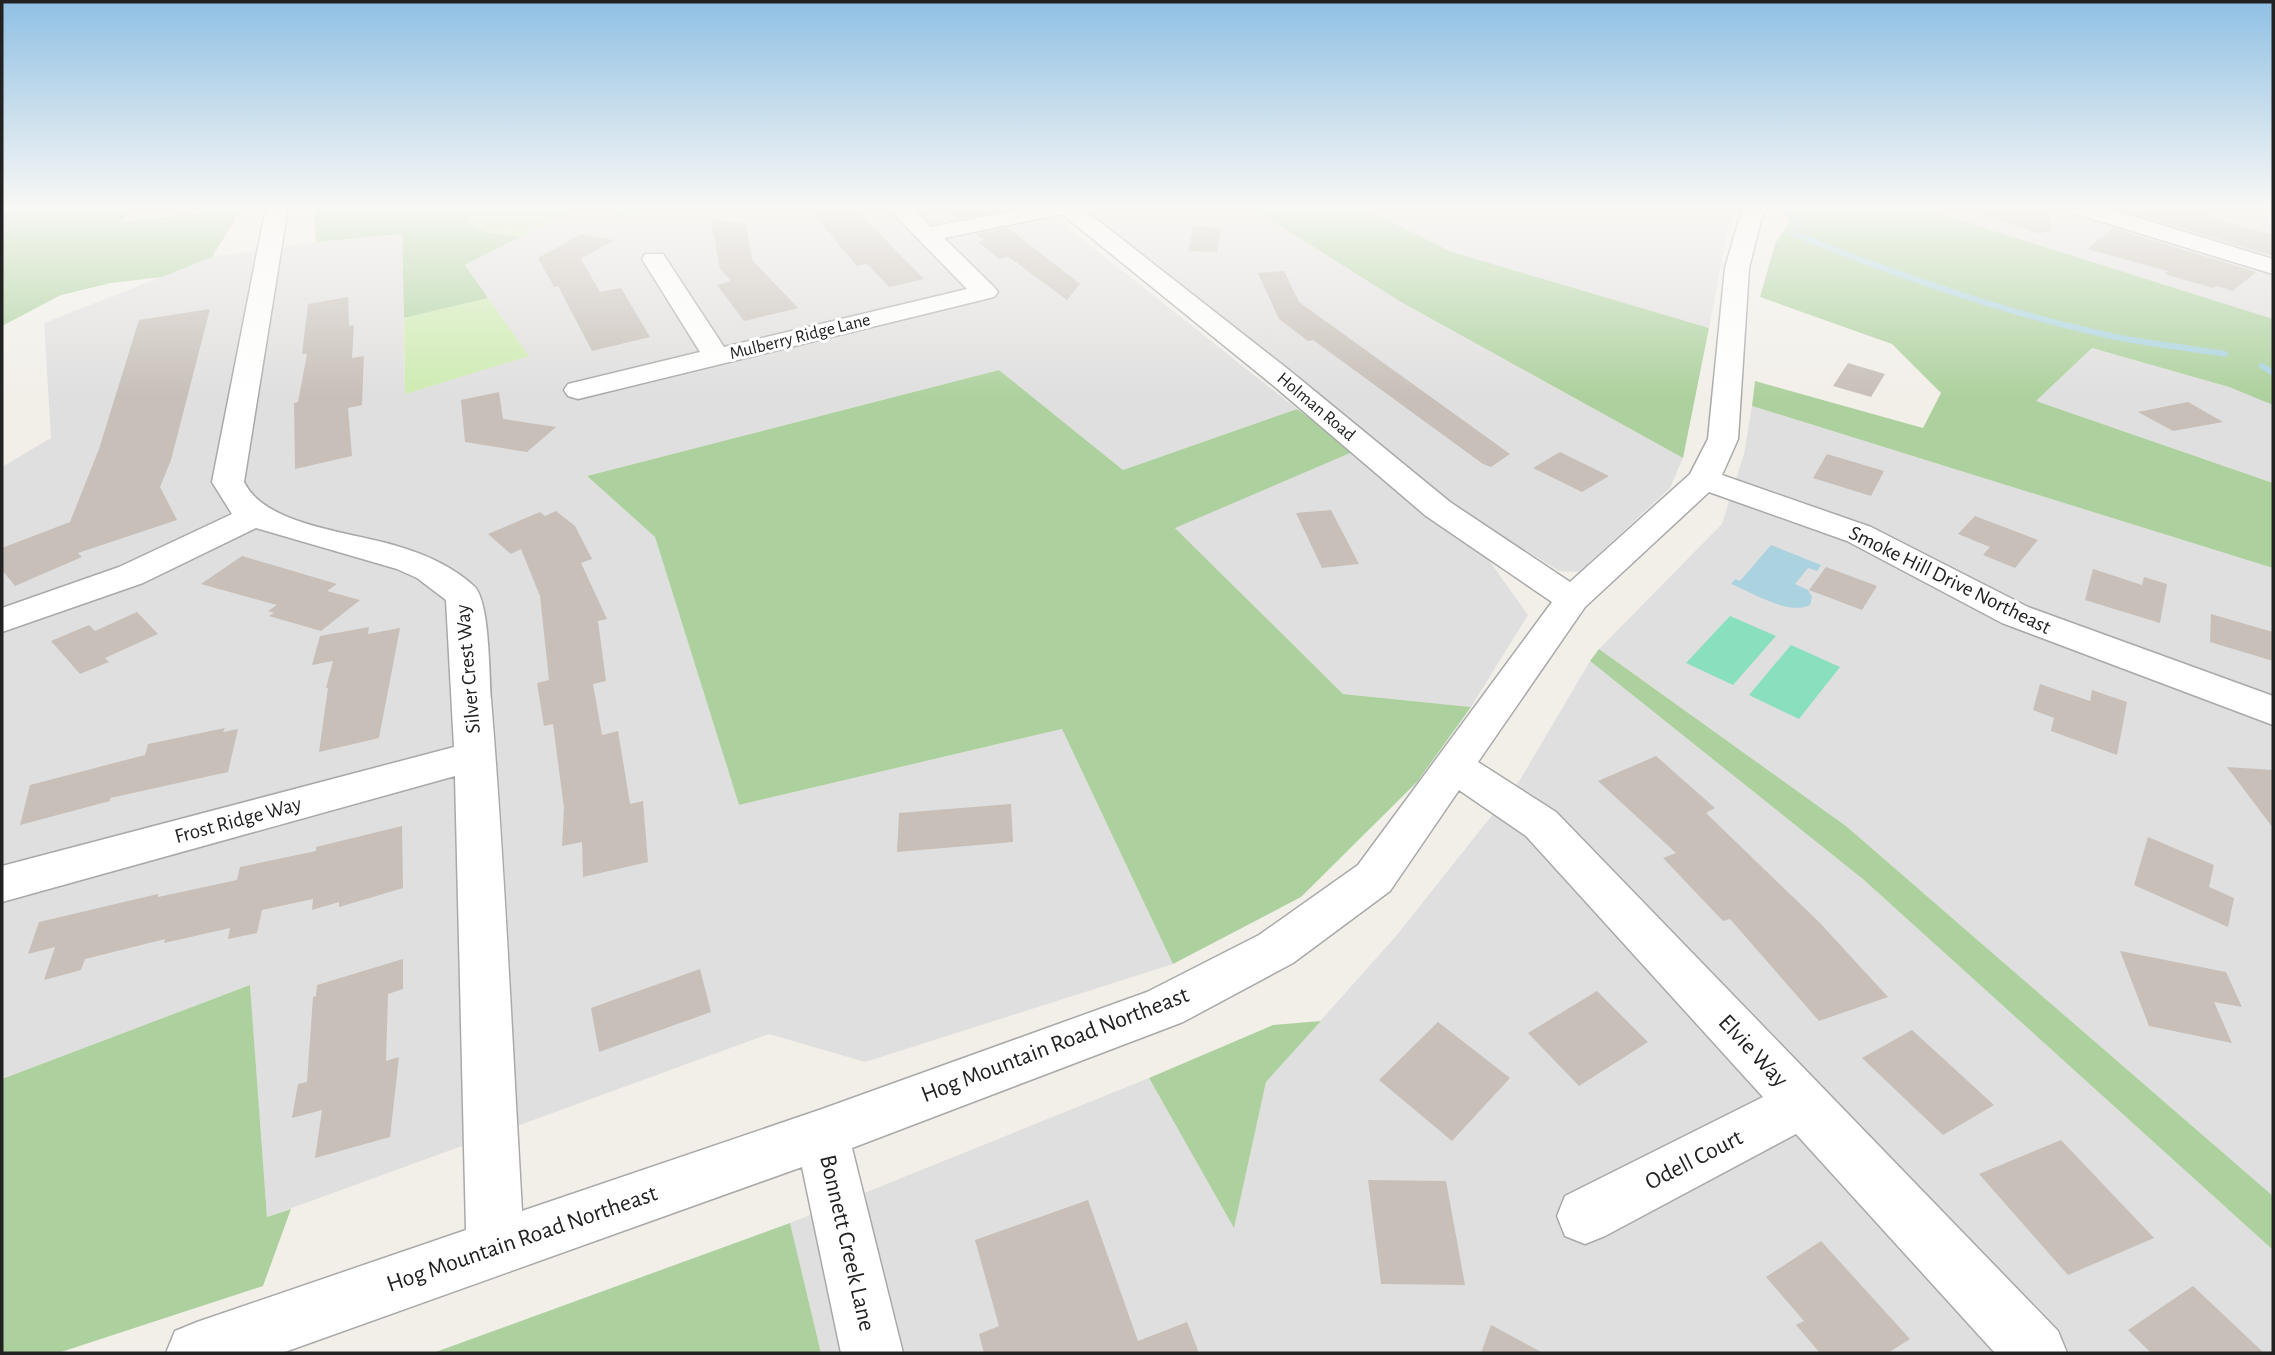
<svg xmlns="http://www.w3.org/2000/svg" width="2275" height="1355" viewBox="0 0 2275 1355" font-family="'Alegreya Sans',sans-serif">
<style>
.residential{fill:#e0dfdf}
.grass{fill:#cdebb0}
.forest{fill:#add19e}
.pitch{fill:#88e0be}
.water{fill:#aad3df}
.lines{fill:none;stroke-linecap:round;stroke-linejoin:round}
.stream{stroke:#aad3df;stroke-width:6}
.building{fill:#c7bfb8}
.minor-casing{stroke:#a9a9a9;stroke-width:3}
.minor{fill:#fff;fill-rule:evenodd}
.labels{text-anchor:middle;dominant-baseline:central;stroke-width:6;stroke-linejoin:round;paint-order:stroke}
.far-street-label{font-size:18px;fill:#222;stroke:#fff}
.street-label{font-size:21px;fill:#222;stroke:#fff}
.near-street-label{font-size:24px;fill:#222;stroke:#fff}
</style>
<rect width="100%" height="100%" fill="#f2efe9"/>
<path class="residential" d="M 127,207 L 227,207 L 119,223 Z
M 577,207 L 621,215 L 693,207 L 1042,207 L 1297,409 L 1123,470 L 999,370 L 587,476 L 655,537 L 739,805 L 1062,729 L 1173,964 L 865,1062 L 769,1034 L 267,1217 L 250,985 L 2,1079 L 2,467 L 51,438 L 44,323 L 212,257 L 316,242 L 402,234 L 405,394 L 528,355 L 465,265 Z
M 1081,207 L 1250,207 L 1401,302 L 1683,458 L 1670,488 L 1579,572 L 1559,571 L 1425,487 Z
M 1360,207 L 1739,207 L 1726,238 L 1709,328 L 1452,252 Z
M 1918,207 L 2273,207 L 2273,319 Z
M 2092,348 L 2229,387 L 2273,405 L 2273,483 L 2036,401 Z
M 1752,406 L 2273,568 L 2273,1196 L 1846,826 L 1599,649 L 1722,524 L 1744,454 Z
M 1355,451 L 1488,559 L 1528,615 L 1471,707 L 1343,694 L 1174,527 Z
M 1590,661 L 1864,880 L 2273,1250 L 2273,1353 L 821,1353 L 790,1223 L 1149,1078 L 1234,1227 L 1266,1082 L 1396,936 L 1520,780 Z"/>
<path class="grass" d="M 452,207 L 577,207 L 520,237 L 484,232 L 452,211 Z
M 488,298 L 529,356 L 405,394 L 404,318 Z"/>
<path class="forest" d="M 2,207 L 127,207 L 120,223 L 243,207 L 212,257 L 162,277 L 111,283 L 61,295 L 2,326 Z
M 314,207 L 452,207 L 452,211 L 484,232 L 520,237 L 465,265 L 488,298 L 404,318 L 402,234 L 316,242 Z
M 584,207 L 693,207 L 621,215 Z
M 1250,207 L 1360,207 L 1452,252 L 1709,328 L 1683,458 L 1401,302 Z
M 1799,207 L 1918,207 L 2273,319 L 2273,405 L 2229,387 L 2092,348 L 2036,401 L 2273,483 L 2273,568 L 1752,406 L 1755,381 L 1923,428 L 1941,393 L 1892,344 L 1760,297 L 1775,244 Z
M 999,370 L 1123,470 L 1297,409 L 1355,451 L 1175,528 L 1343,694 L 1471,707 L 1417,782 L 1301,897 L 1173,964 L 1062,729 L 739,805 L 655,537 L 587,476 Z
M 1599,649 L 1846,826 L 2273,1196 L 2273,1250 L 1864,880 L 1590,661 Z
M 250,985 L 267,1217 L 291,1209 L 263,1286 L 58,1353 L 2,1353 L 2,1079 Z
M 1321,1021 L 1266,1082 L 1234,1228 L 1149,1078 L 1273,1025 Z
M 790,1223 L 821,1353 L 433,1353 Z"/>
<path class="pitch" d="M 1730,616 L 1776,636 L 1733,685 L 1686,663 Z
M 1791,645 L 1840,667 L 1799,719 L 1749,695 Z"/>
<path class="water" d="M 1771,545 L 1821,565 L 1817,571 L 1808,568 L 1795,584 L 1808,590 L 1812,597 L 1810,605 C 1788,616 1752,592 1731,584 L 1735,579 L 1740,581 Z"/>
<g class="lines">
<path class="stream" d="M 1788,214 L 1798,223 L 1793,233 C 1893,274 1993,309 2098,333 C 2139,343 2183,347 2225,354
M 2262,366 L 2273,373"/>
</g>
<path class="building" d="M 807,207 L 853,207 L 924,279 L 889,287 L 867,264 L 857,266 Z
M 944,207 L 983,207 L 989,213 L 958,219 Z
M 1973,207 L 2049,207 L 2051,230 L 2039,234 L 1973,210 Z
M 2149,207 L 2221,207 L 2205,216 L 2273,235 L 2273,256 L 2135,214 Z
M 711,220 L 745,223 L 753,261 L 798,308 L 744,321 L 717,285 L 731,281 L 720,269 Z
M 1193,226 L 1221,228 L 1217,252 L 1188,251 Z
M 1008,228 L 1080,284 L 1067,300 L 1009,257 L 999,259 L 978,242 L 984,240 L 976,234 Z
M 2113,228 L 2256,272 L 2233,291 L 2217,286 L 2213,288 L 2164,274 L 2168,271 L 2087,249 Z
M 581,234 L 614,240 L 581,259 L 600,292 L 621,288 L 650,337 L 592,351 L 558,286 L 554,287 L 538,258 Z
M 1284,271 L 1299,302 L 1510,454 L 1491,467 L 1483,464 L 1313,340 L 1308,341 L 1279,319 L 1258,273 Z
M 348,297 L 349,326 L 354,325 L 352,358 L 364,356 L 362,405 L 348,408 L 352,456 L 295,469 L 294,403 L 298,402 L 307,354 L 302,354 L 308,304 Z
M 210,309 L 171,460 L 160,487 L 177,520 L 78,553 L 82,557 L 15,586 L 2,570 L 2,548 L 70,522 L 99,449 L 139,320 Z
M 1848,363 L 1885,374 L 1871,397 L 1833,386 Z
M 499,392 L 503,419 L 556,427 L 527,452 L 465,442 L 461,400 Z
M 2188,402 L 2223,422 L 2173,431 L 2138,412 Z
M 1560,452 L 1609,476 L 1582,492 L 1533,468 Z
M 1827,454 L 1884,471 L 1871,496 L 1813,478 Z
M 1331,510 L 1359,564 L 1322,568 L 1296,513 Z
M 556,511 L 575,526 L 592,559 L 581,563 L 607,619 L 598,621 L 606,681 L 593,684 L 602,735 L 618,731 L 630,804 L 643,801 L 648,862 L 583,877 L 582,842 L 562,846 L 564,808 L 553,724 L 544,726 L 537,683 L 549,680 L 540,596 L 521,549 L 511,554 L 488,534 L 540,512 L 545,516 Z
M 1975,516 L 2038,540 L 2015,568 L 1983,555 L 1990,547 L 1958,534 Z
M 242,556 L 337,584 L 327,591 L 360,600 L 321,631 L 269,616 L 274,613 L 268,611 L 277,605 L 201,584 Z
M 1826,567 L 1877,586 L 1862,610 L 1809,590 Z
M 2093,569 L 2142,585 L 2144,577 L 2167,584 L 2160,623 L 2085,600 Z
M 137,612 L 158,634 L 105,658 L 109,662 L 80,674 L 51,641 L 89,625 L 95,631 Z
M 2211,614 L 2273,632 L 2273,661 L 2210,642 Z
M 369,627 L 368,634 L 400,628 L 379,738 L 319,752 L 328,688 L 326,688 L 333,661 L 312,665 L 320,636 Z
M 2040,684 L 2090,701 L 2092,690 L 2127,702 L 2117,755 L 2051,731 L 2054,718 L 2033,710 Z
M 225,728 L 223,732 L 238,729 L 228,772 L 110,798 L 110,801 L 20,825 L 30,785 L 145,755 L 148,744 Z
M 1656,756 L 1715,808 L 1706,813 L 1820,923 L 1888,997 L 1819,1021 L 1730,919 L 1723,921 L 1663,858 L 1676,853 L 1598,781 Z
M 2227,767 L 2273,770 L 2273,828 Z
M 1011,804 L 1013,842 L 897,852 L 899,813 Z
M 402,826 L 403,888 L 339,907 L 339,902 L 312,910 L 313,899 L 262,910 L 257,933 L 228,939 L 230,928 L 164,943 L 165,939 L 85,959 L 81,970 L 44,980 L 55,947 L 28,954 L 39,922 L 158,894 L 158,897 L 237,880 L 240,867 L 316,851 L 316,847 Z
M 2148,837 L 2214,865 L 2209,887 L 2234,898 L 2228,927 L 2134,885 Z
M 2120,951 L 2226,972 L 2242,1007 L 2214,1002 L 2232,1043 L 2149,1026 Z
M 403,959 L 403,989 L 388,994 L 386,1061 L 399,1057 L 390,1137 L 315,1158 L 322,1110 L 292,1118 L 298,1084 L 307,1082 L 313,997 L 316,996 L 317,985 Z
M 700,969 L 711,1012 L 599,1052 L 591,1008 Z
M 1597,991 L 1648,1042 L 1579,1086 L 1528,1033 Z
M 1438,1022 L 1510,1078 L 1452,1141 L 1379,1080 Z
M 1912,1030 L 1994,1105 L 1943,1135 L 1862,1058 Z
M 2061,1140 L 2154,1238 L 2068,1275 L 1979,1174 Z
M 1368,1180 L 1446,1181 L 1465,1285 L 1381,1284 Z
M 1088,1200 L 1138,1341 L 1187,1322 L 1199,1353 L 984,1353 L 979,1334 L 999,1326 L 975,1240 Z
M 1821,1241 L 1910,1339 L 1888,1353 L 1820,1353 L 1796,1325 L 1804,1321 L 1766,1277 Z
M 2193,1286 L 2264,1353 L 2151,1353 L 2128,1330 Z
M 1491,1325 L 1543,1353 L 1481,1353 Z"/>
<g class="lines">
<g class="minor-casing">
<path id="minor" d="M 266,207 L 288,207 L 244,482 C 266,527 355,532 400,547 C 427,555 453,567 474,586 C 490,601 489,675 491,699 C 505,870 512,1041 522,1211 L 822,1109 L 1147,992 L 1259,935 L 1358,865 L 1552,602 L 1426,516 L 1269,382 L 1062,214 L 944,238 L 994,287 L 998,292 L 994,297 L 578,399 L 568,396 L 564,390 L 568,384 L 700,352 L 642,259 L 645,254 L 663,254 L 724,347 L 967,289 L 887,207 L 911,207 L 931,227 L 1030,207 L 1081,207 L 1289,370 L 1450,502 L 1570,582 L 1690,474 L 1708,439 L 1725,268 L 1740,216 L 1746,207 L 1768,207 L 1762,216 L 1749,268 L 1738,439 L 1722,475 L 1871,527 L 2028,607 L 2273,696 L 2273,725 L 2002,623 L 1847,541 L 1709,492 L 1585,607 L 1478,762 L 1556,812 L 2058,1331 L 2067,1353 L 1995,1353 L 1796,1134 L 1605,1236 L 1585,1244 L 1565,1236 L 1557,1216 L 1565,1196 L 1763,1097 L 1526,836 L 1459,790 L 1390,891 L 1293,963 L 1183,1022 L 852,1148 L 903,1353 L 841,1353 L 802,1167 L 282,1353 L 166,1353 L 175,1331 L 197,1322 L 466,1230 L 455,776 L 2,902 L 2,866 L 454,747 L 446,600 L 417,578 L 397,569 L 256,528 L 143,583 L 2,632 L 2,608 L 119,567 L 232,514 L 212,482 Z
M 2067,207 L 2103,207 L 2273,259 L 2273,274 L 2070,212 Z"/>
</g>
<use href="#minor" class="minor"/>
</g>
<linearGradient id="sky" x2="0" y2="1"><stop stop-color="#8fc0e4"/><stop offset="0.52" stop-color="#f9f8f5"/><stop offset="1" stop-color="#f9f8f5" stop-opacity="0"/></linearGradient>
<rect width="2275" height="397" fill="url(#sky)"/>
<g class="labels">
<g class="far-street-label">
<text transform="translate(800 337) rotate(-14)">Mulberry Ridge Lane</text>
<text transform="translate(1316 407) rotate(40)">Holman Road</text>
</g>
<g class="street-label">
<text transform="translate(1950 580) rotate(26)">Smoke Hill Drive Northeast</text>
<text transform="translate(468 669) rotate(-95)">Silver Crest Way</text>
<text transform="translate(238 820) rotate(-15)">Frost Ridge Way</text>
</g>
<g class="near-street-label">
<text transform="translate(1055 1045) rotate(-21)">Hog Mountain Road Northeast</text>
<text transform="translate(1753 1051) rotate(47)">Elvie Way</text>
<text transform="translate(1694 1160) rotate(-27)">Odell Court</text>
<text transform="translate(522 1239) rotate(-19)">Hog Mountain Road Northeast</text>
<text transform="translate(847 1243) rotate(77)">Bonnett Creek Lane</text>
</g>
</g>
<rect width="2275" height="1355" fill="none" stroke="#222222" stroke-width="7"/>
</svg>
